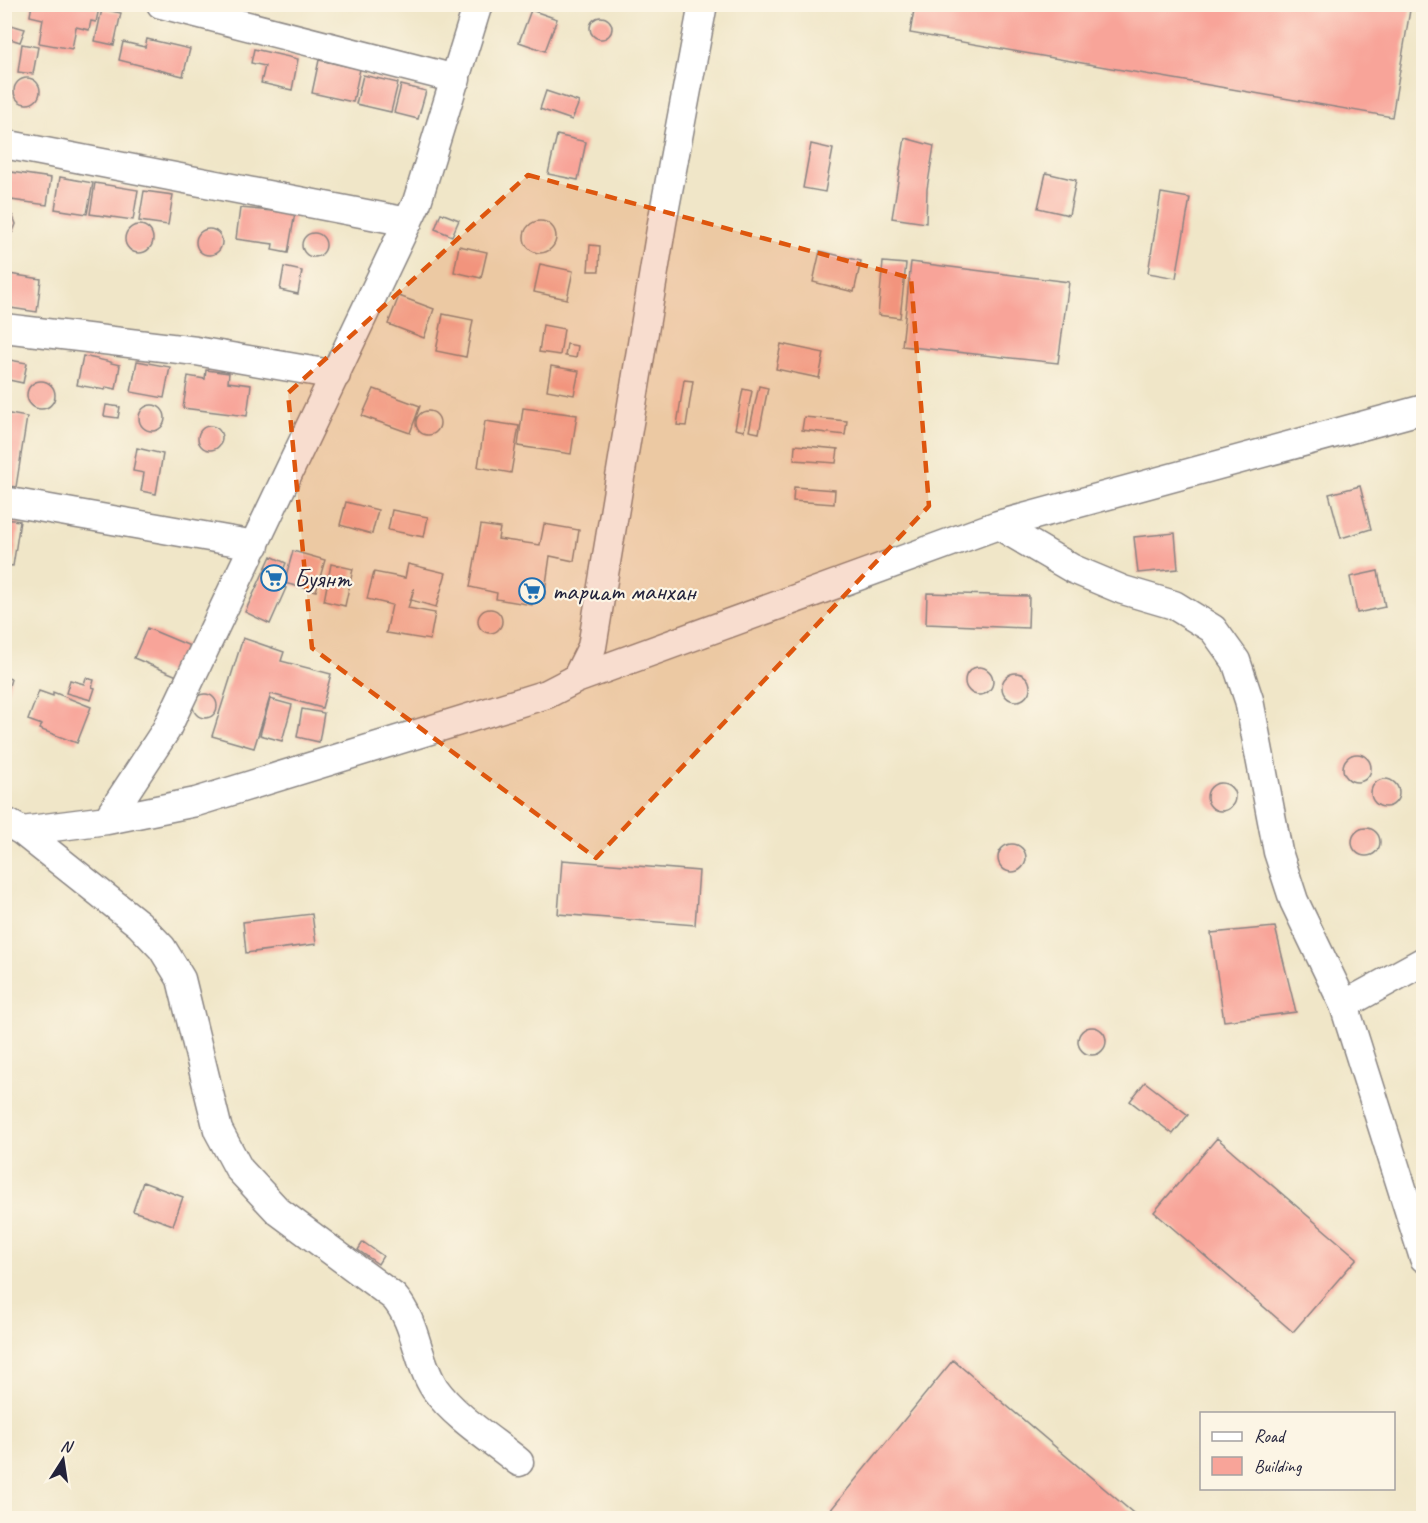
<svg xmlns="http://www.w3.org/2000/svg" width="1428" height="1523" viewBox="0 0 1428 1523" font-family="Caveat,sans-serif">
<style>
.building{fill:#f8a499}
.lines{fill:none;stroke-linecap:round;stroke-linejoin:round}
.minor-casing{stroke:#898482;stroke-width:31}
.minor{stroke:#fff;stroke-width:28}
.marked{fill:#de560e;fill-opacity:0.2;stroke:#de560e;stroke-width:4.5;stroke-dasharray:12 8;stroke-linejoin:round}
.labels{text-anchor:middle;dominant-baseline:central;stroke-width:4.5;stroke-linejoin:round;paint-order:stroke}
.poi-label{font-size:26px;fill:#22223b;stroke:#fcf5e5;text-anchor:start}
</style>
<rect width="100%" height="100%" fill="#fcf5e5"/>
<filter id="ink" filterUnits="userSpaceOnUse"><feTurbulence type="fractalNoise" baseFrequency=".0167" numOctaves="2"/><feDisplacementMap in="SourceGraphic" scale="12" xChannelSelector="R" yChannelSelector="G"/><feConvolveMatrix kernelMatrix="1 2 1 2 8 2 1 2 1" color-interpolation-filters="sRGB"/></filter>
<filter id="wash" filterUnits="userSpaceOnUse"><feTurbulence type="fractalNoise" baseFrequency=".008" numOctaves="4" result="noise"/><feDisplacementMap in="SourceGraphic" scale="24" xChannelSelector="R" yChannelSelector="G"/><feGaussianBlur stdDeviation="1.35" result="paint"/><feColorMatrix in="noise" values="0 0 0 0 0 0 0 0 0 0 0 0 0 0 0 0 0 1.4 0 .05"/><feComposite in="paint" operator="in"/></filter>
<g filter="url(#wash)">
<rect width="100%" height="100%" fill="#f0e6c8"/>
<g id="blocks">
<path class="building" d="M 32,4 L 84,4 L 91,6 L 92,4 L 100,4 L 96,22 L 91,21 L 89,30 L 76,27 L 72,49 L 39,43 L 43,19 L 30,16 Z
M 405,4 L 426,4 L 419,9 L 415,9 Z
M 915,4 L 1411,4 L 1392,117 L 910,33 Z
M 102,9 L 121,13 L 114,45 L 95,41 Z
M 531,10 L 557,19 L 545,51 L 519,42 Z
M590 28a11 11 0 1 1 22 0a11 11 0 1 1-22 0Z
M 4,23 L 25,29 L 20,42 L 4,37 Z
M 147,39 L 190,49 L 183,76 L 119,60 L 123,42 L 145,47 Z
M 22,44 L 38,47 L 33,74 L 18,72 Z
M 254,49 L 298,59 L 292,90 L 261,83 L 265,66 L 251,63 Z
M 319,60 L 360,69 L 353,102 L 312,93 Z
M 363,75 L 398,83 L 391,112 L 356,104 Z
M14 91a13 13 0 1 1 26 0a13 13 0 1 1-26 0Z
M 401,85 L 426,91 L 418,119 L 394,113 Z
M 546,91 L 579,102 L 572,120 L 540,109 Z
M 557,135 L 586,142 L 578,180 L 548,174 Z
M 905,138 L 934,146 L 927,189 L 926,223 L 892,218 Z
M 811,144 L 833,149 L 825,192 L 803,188 Z
M 4,171 L 51,178 L 47,205 L 4,199 Z
M 1046,173 L 1076,180 L 1069,215 L 1038,208 Z
M 60,177 L 93,183 L 87,214 L 55,209 Z
M 95,183 L 138,190 L 133,220 L 90,214 Z
M 144,191 L 173,195 L 168,225 L 139,221 Z
M 1161,193 L 1190,198 L 1176,278 L 1148,273 Z
M 240,208 L 295,213 L 288,253 L 272,250 L 273,244 L 236,239 Z
M 4,212 L 13,216 L 16,224 L 13,232 L 4,236 Z
M 441,213 L 459,220 L 452,236 L 435,229 Z
M524 237a16 16 0 1 1 32 0a16 16 0 1 1-32 0Z
M125 239a14 14 0 1 1 28 0a14 14 0 1 1-28 0Z
M196 242a13 13 0 1 1 26 0a13 13 0 1 1-26 0Z
M302 245a12 12 0 1 1 24 0a12 12 0 1 1-24 0Z
M 590,245 L 600,246 L 599,271 L 588,271 Z
M 459,246 L 487,252 L 481,278 L 454,272 Z
M 820,251 L 861,261 L 854,292 L 813,282 Z
M 883,262 L 906,264 L 900,318 L 878,315 Z
M 911,262 L 1069,282 L 1058,363 L 902,346 Z
M 540,264 L 573,271 L 567,299 L 534,292 Z
M 284,267 L 302,271 L 298,294 L 280,290 Z
M 9,274 L 41,279 L 37,312 L 4,307 Z
M 399,296 L 434,309 L 424,338 L 388,324 Z
M 443,314 L 473,320 L 466,357 L 436,351 Z
M 543,325 L 564,329 L 560,355 L 539,352 Z
M 567,344 L 578,346 L 576,358 L 565,356 Z
M 781,344 L 824,353 L 819,378 L 776,369 Z
M 83,356 L 111,362 L 111,363 L 120,365 L 116,389 L 106,387 L 105,390 L 77,385 Z
M 4,359 L 27,363 L 23,383 L 4,379 Z
M 137,361 L 170,367 L 164,398 L 131,392 Z
M 551,366 L 579,371 L 574,395 L 547,390 Z
M 206,370 L 229,373 L 228,382 L 251,385 L 247,416 L 183,408 L 188,376 L 205,379 Z
M 684,380 L 693,381 L 686,426 L 677,425 Z
M27 395a14 14 0 1 1 28 0a14 14 0 1 1-28 0Z
M 759,386 L 768,388 L 759,433 L 749,431 Z
M 374,389 L 420,406 L 410,433 L 362,416 Z
M 743,389 L 752,391 L 744,431 L 735,429 Z
M 106,405 L 120,407 L 118,418 L 104,416 Z
M139 418a13 13 0 1 1 26 0a13 13 0 1 1-26 0Z
M 523,408 L 577,415 L 571,454 L 518,446 Z
M416 423a12 12 0 1 1 24 0a12 12 0 1 1-24 0Z
M 4,413 L 27,417 L 16,487 L 4,485 Z
M 804,417 L 847,421 L 845,435 L 802,430 Z
M 485,421 L 519,426 L 511,473 L 478,467 Z
M198 438a12 12 0 1 1 24 0a12 12 0 1 1-24 0Z
M 795,445 L 838,449 L 836,463 L 794,460 Z
M 137,448 L 163,454 L 156,494 L 141,491 L 144,473 L 133,471 Z
M 1360,486 L 1371,529 L 1341,538 L 1329,494 Z
M 794,487 L 835,490 L 834,504 L 793,501 Z
M 346,502 L 378,510 L 372,534 L 340,525 Z
M 392,510 L 428,517 L 424,537 L 388,530 Z
M 4,519 L 20,521 L 13,566 L 4,565 Z
M 544,524 L 579,530 L 574,561 L 550,556 L 544,598 L 533,597 L 532,605 L 496,599 L 497,593 L 470,587 L 481,525 L 500,528 L 498,539 L 540,545 Z
M 1175,533 L 1178,569 L 1138,573 L 1134,537 Z
M 293,551 L 325,560 L 316,591 L 284,583 Z
M 271,556 L 286,563 L 277,584 L 286,588 L 270,624 L 245,612 Z
M 331,564 L 353,569 L 345,606 L 324,601 Z
M 408,564 L 446,573 L 436,607 L 411,600 L 414,588 L 408,608 L 435,613 L 430,640 L 386,633 L 392,605 L 367,599 L 374,572 L 405,578 Z
M 1378,571 L 1385,607 L 1357,613 L 1350,577 Z
M 927,593 L 1029,596 L 1028,628 L 926,624 Z
M478 621a12 12 0 1 1 24 0a12 12 0 1 1-24 0Z
M 147,628 L 190,646 L 177,676 L 134,658 Z
M 243,638 L 284,652 L 281,661 L 331,674 L 322,708 L 271,694 L 254,748 L 212,736 Z
M965 681a14 14 0 1 1 28 0a14 14 0 1 1-28 0Z
M1002 687a14 14 0 1 1 28 0a14 14 0 1 1-28 0Z
M 4,677 L 11,679 L 7,693 L 4,693 Z
M 86,678 L 94,680 L 92,687 L 95,688 L 91,700 L 66,693 L 70,680 L 84,684 Z
M 39,691 L 53,696 L 53,692 L 91,707 L 77,743 L 39,729 L 42,725 L 28,720 Z
M193 706a12 12 0 1 1 24 0a12 12 0 1 1-24 0Z
M 270,699 L 292,705 L 282,741 L 260,735 Z
M 302,709 L 324,713 L 319,742 L 297,737 Z
M1343 768a14 14 0 1 1 28 0a14 14 0 1 1-28 0Z
M1371 793a14 14 0 1 1 28 0a14 14 0 1 1-28 0Z
M1207 797a14 14 0 1 1 28 0a14 14 0 1 1-28 0Z
M1352 842a14 14 0 1 1 28 0a14 14 0 1 1-28 0Z
M998 858a14 14 0 1 1 28 0a14 14 0 1 1-28 0Z
M 562,860 L 699,871 L 695,925 L 558,914 Z
M 312,914 L 316,944 L 246,953 L 243,922 Z
M 1275,927 L 1296,1012 L 1224,1021 L 1211,933 Z
M1078 1041a14 14 0 1 1 28 0a14 14 0 1 1-28 0Z
M 1145,1082 L 1188,1115 L 1173,1134 L 1130,1101 Z
M 1217,1138 L 1357,1258 L 1293,1332 L 1154,1212 Z
M 143,1182 L 183,1197 L 173,1225 L 133,1211 Z
M 363,1242 L 383,1256 L 378,1264 L 358,1250 Z
M 953,1360 L 1139,1518 L 837,1518 L 829,1512 Z"/>
</g>
</g>
<g filter="url(#ink)">
<use href="#blocks" fill-opacity="0" stroke="#898482" stroke-width="1.5"/>
<g class="lines">
<g class="minor-casing">
<path id="minor" d="M 161,4 L 456,79
M 4,144 L 408,222
M 4,328 L 196,351 L 336,375
M 4,501 L 255,545
M 998,525 L 1073,569 L 1123,590 L 1174,605 L 1213,629 L 1236,661 L 1249,700 L 1278,852 L 1294,901 L 1344,1005 L 1424,1258
M 576,679 L 998,525 L 1424,409
M 107,820 L 166,730 L 417,202 L 478,4
M 4,821 L 22,831 L 107,820 L 196,802 L 547,694 L 576,679 L 592,647 L 662,223 L 703,4
M 22,831 L 139,924 L 162,948 L 181,979 L 218,1130 L 239,1169 L 278,1211 L 394,1297 C 417,1323 416,1360 435,1389 C 455,1417 492,1440 519,1462
M 1344,1005 L 1424,961"/>
</g>
<use href="#minor" class="minor"/>
</g>
</g>
<path class="marked" d="M 528,175 L 911,278 L 929,506 L 596,858 L 312,648 L 288,393 Z"/>
<defs>
<g id="supermarket-ring" transform="scale(1.35)"><circle r="9.5" fill="#fcf5e5" stroke="#1f6fb2" stroke-width="1.5"/><path d="M-6-5.5h2.5l.6 2H6L4.5 2H-2.5L-4.4-4H-6ZM-1.5 3.2a1.3 1.3 0 1 0 .1 0ZM3 3.2a1.3 1.3 0 1 0 .1 0Z" fill="#1f6fb2"/></g>
</defs>
<g fill-rule="evenodd">
<use href="#supermarket-ring" x="274" y="578"/>
<use href="#supermarket-ring" x="532" y="591"/>
</g>
<g class="labels">
<g class="poi-label">
<text x="294" y="578">Буянт</text>
<text x="552" y="591">тариат манхан</text>
</g>
</g>
<rect width="1428" height="1523" fill="none" stroke="#fcf5e5" stroke-width="24"/>
<rect x="1200" y="1412" width="195" height="78" fill="#fcf5e5" stroke="#a5a1a1" stroke-width="1.5"/>
<rect x="1212" y="1432" width="30" height="9" fill="#ffffff" stroke="#a5a1a1" stroke-width="1.5"/>
<text x="1254" y="1442" font-size="18" fill="#22223b">Road</text>
<rect x="1212" y="1457" width="30" height="18" fill="#f8a499" stroke="#a5a1a1" stroke-width="1.5"/>
<text x="1254" y="1472" font-size="18" fill="#22223b">Building</text>
<g transform="translate(63 1460) rotate(12)" stroke="#fcf5e5" stroke-width="4.5" paint-order="stroke">
<path d="M0-4.5L10 22L0 15L-10 22Z" fill="#22223b"/>
<text y="-9" font-size="16" font-weight="bold" text-anchor="middle" fill="#22223b">N</text>
</g>
</svg>
